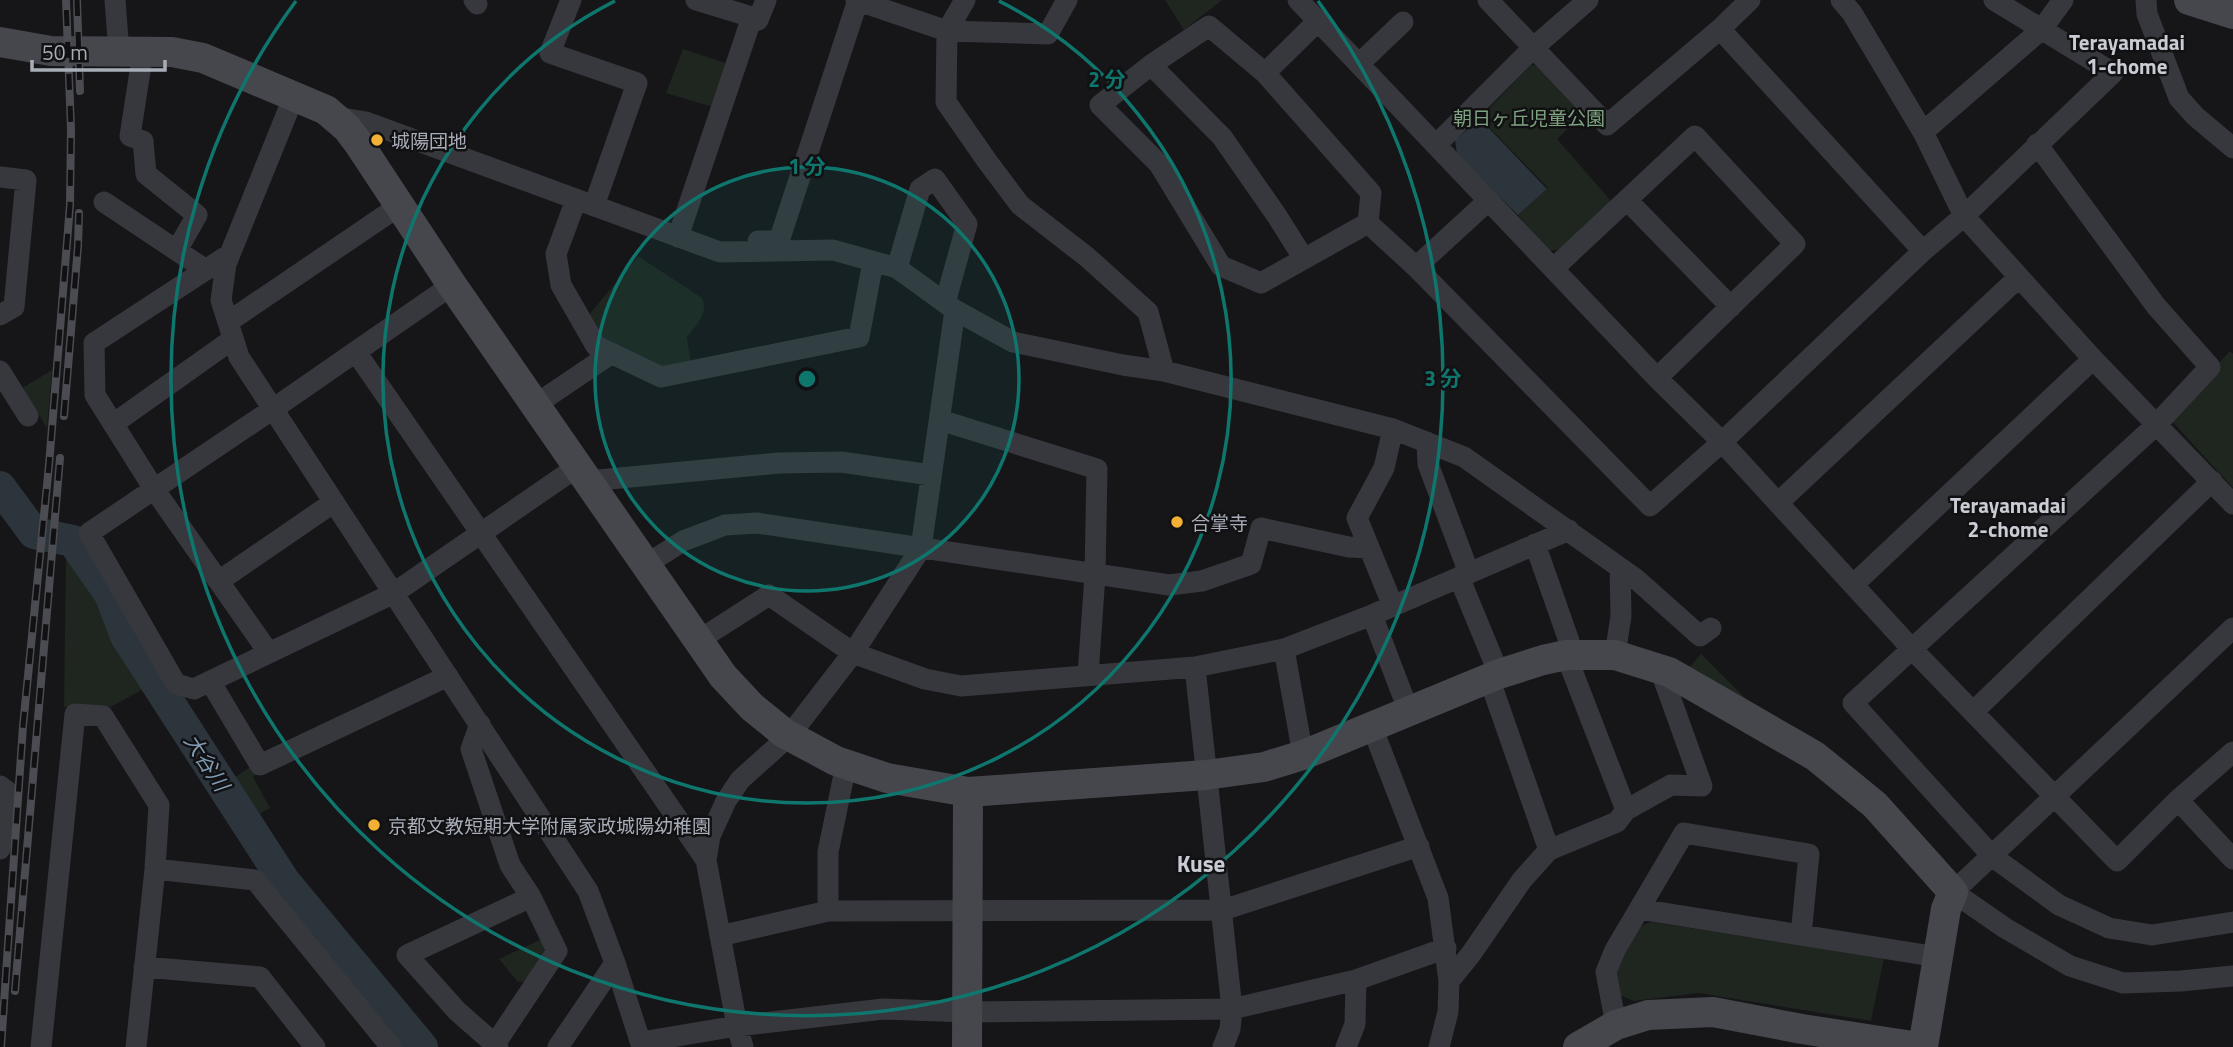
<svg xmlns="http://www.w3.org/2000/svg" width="2233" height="1047" viewBox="0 0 2233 1047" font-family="'Titillium Web','Noto Sans JP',sans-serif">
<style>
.green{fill:#1e261f}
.water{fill:#2c353c}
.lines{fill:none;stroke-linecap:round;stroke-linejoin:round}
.river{stroke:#2c353c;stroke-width:32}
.street{stroke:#37383d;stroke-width:21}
.secondary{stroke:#45474d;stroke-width:30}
.rail-casing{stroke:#4a4c52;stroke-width:8}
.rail{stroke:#111113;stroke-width:5;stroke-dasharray:16;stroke-linecap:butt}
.ring{fill:none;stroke:#0f766e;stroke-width:3.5}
.poi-dot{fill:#f2b134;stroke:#111113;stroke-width:2.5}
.labels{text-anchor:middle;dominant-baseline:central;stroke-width:5;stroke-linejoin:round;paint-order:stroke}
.park-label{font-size:19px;fill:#7fa381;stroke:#111113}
.poi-label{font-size:19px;fill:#a8adb8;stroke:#111113;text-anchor:start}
.neighbourhood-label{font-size:21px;font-weight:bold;fill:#c9ccd4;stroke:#111113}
.water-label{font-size:21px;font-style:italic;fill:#7f9bb3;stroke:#111113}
.quarter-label{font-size:23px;font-weight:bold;fill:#c9ccd4;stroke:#111113}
.centre{fill:#0f766e;stroke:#111113;stroke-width:3.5}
.ring-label{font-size:21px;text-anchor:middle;font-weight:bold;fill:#0f766e;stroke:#111113;stroke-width:5;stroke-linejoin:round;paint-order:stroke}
</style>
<rect width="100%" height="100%" fill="#161618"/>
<path class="green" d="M 1165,0 L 1222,0 L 1184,30 Z
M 683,49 L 732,65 L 716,108 L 666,93 Z
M 1531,65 L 1539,66 L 1584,113 L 1557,139 L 1613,203 L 1562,249 L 1548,251 L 1518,215 L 1548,188 L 1480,118 Z
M 638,256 L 702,298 C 709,314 697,324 687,337 L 691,364 L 661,371 L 600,341 L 588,316 Z
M 2230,351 L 2233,354 L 2233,488 L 2168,417 Z
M 52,370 L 47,428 L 22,388 Z
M 66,557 L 82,562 L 106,596 L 117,624 L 151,685 L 107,709 L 64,707 Z
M 1701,654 L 1748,701 L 1688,669 Z
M 252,766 L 257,773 L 253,777 L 270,808 L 252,818 L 229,781 Z
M 1651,922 L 1884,958 L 1871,1021 L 1698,993 L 1634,1001 L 1617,994 L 1615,971 L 1640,926 Z
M 542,939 C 550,958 541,965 531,981 L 518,982 L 499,959 Z"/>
<path class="water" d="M 1480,119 L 1547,189 L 1518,215 L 1457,154 L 1455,140 Z"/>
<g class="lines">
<path class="river" d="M 0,487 L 34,533 L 73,541 L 110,594 L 126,636 L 284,881 L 422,1047"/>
<path class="street" d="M 115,0 L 119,53
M 474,0 L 477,4
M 571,0 L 550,53 L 637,83 L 594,206
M 696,0 L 752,17
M 856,0 L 947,31 L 1048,34 L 1067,0
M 965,0 L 947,31 L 946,102 L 987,161 L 1020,205 L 1087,257 L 1148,312 L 1164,371
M 1298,0 L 1657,378 L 1722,442 L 1912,649 L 2117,861 L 2178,800 L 2233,752
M 1488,0 L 1607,125 L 1720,29 L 1750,0
M 1841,0 L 1852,13 L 1923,132 L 1964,216 L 2093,359 L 2233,504
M 2146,0 L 2147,14 L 2179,98 L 2195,116 L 2233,148
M 1720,29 L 1923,251
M 143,52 L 130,136 L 143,141 L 146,174 L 197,215 L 177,250
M 1359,64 L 1403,22
M 1151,65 L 1222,137 L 1277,216 L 1304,259
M 1265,73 L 1318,21
M 294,96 L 226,264 L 221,300 L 239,357 L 588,891 L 615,963 L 642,1047
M 336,117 L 366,122 L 720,252 L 833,250 L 897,268 L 955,310 L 1013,342 L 1123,365 L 1164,371 L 1393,429 L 1464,457 L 1636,579 L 1700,636 L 1711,628
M 1923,132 L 2042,29 L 2063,0
M 2037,144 L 2156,306 L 2210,367 L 2156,425 L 1853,703 L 1993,857 L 2059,905 L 2109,928 L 2152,935 L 2233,922
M 1436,145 L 1533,48 L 1588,0
M 0,177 L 26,180 L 14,307 L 0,315
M 576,200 L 556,254 L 561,285 L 596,346 L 661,377 L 859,337 L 873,262
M 1489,200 L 1416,267 L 1650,506 L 1722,442 L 1923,251 L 1964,216 L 2113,73 L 1994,0
M 1627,200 L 1731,307
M 104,202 L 206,270
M 1368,223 L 1371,193 L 1265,73 L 1209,26 L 1151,65 L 1100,105 L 1159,164 L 1221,266 L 1261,283 L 1368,223 L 1416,267
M 678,237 L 752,17 L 758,20 L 766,0
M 758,241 L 779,241 L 858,0
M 230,254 L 94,343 L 95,395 L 154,489 L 269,653
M 897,268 L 920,189 L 935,179 L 967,224 L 945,303
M 1554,268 L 1695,136 L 1795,244 L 1657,378
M 452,285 L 273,409 L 89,533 L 176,684 L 194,689 L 394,593 L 577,467
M 228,322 L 399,206
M 356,352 L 706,860
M 0,371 L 28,416
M 535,405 L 612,353
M 940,420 L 1097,469 L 1095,575 L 1088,675
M 113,424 L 233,339
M 1393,429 L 1384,468 L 1357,518 L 1393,606
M 1427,442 L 1428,464 L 1469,573
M 588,481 L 779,463 L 841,462 L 931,475
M 1778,503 L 2019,277
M 1535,544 L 1569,641 L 1570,654
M 647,564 L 683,541 L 725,525 L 757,523 L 1169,585 L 1202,581 L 1251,564 L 1261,528 L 1349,547 L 1369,548
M 1459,577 L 1499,674
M 219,581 L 334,502
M 1853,585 L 2093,359
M 1372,615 L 1409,712
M 2233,628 L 1953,892 L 2005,928 L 2070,966 L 2123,983 L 2181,981 L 2233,976
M 699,640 L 769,595 L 853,653 L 925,679 L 961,686 L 1195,667 L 1284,649 L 1372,615 L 1569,530
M 1284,649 L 1303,755
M 1615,655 L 1621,616 L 1620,568
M 1195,667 L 1232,1009 L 1230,1029 L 1223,1047
M 1489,678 L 1549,850
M 210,681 L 260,765 L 448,676
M 1973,712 L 2212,481
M 480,724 L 471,749 L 510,865 L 531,897 L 407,955 L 457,1011 L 498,1047
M 1372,727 L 1438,898 L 1449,981 L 1448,1012 L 1439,1047
M 0,786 L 8,792 L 0,849
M 2178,800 L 2233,859
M 1626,810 L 1671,785 L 1702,786 L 1660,669
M 155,869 L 255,880 L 391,1047
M 1639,909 L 1938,957
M 828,911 L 828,852 L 846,765
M 720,936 L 828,911 L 1223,910 L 1419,846
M 144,967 L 260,977 L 315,1047
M 1449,981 L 1471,954 L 1522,880 L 1549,850 L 1617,822 L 1626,810 L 1566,655
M 1616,1025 L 1606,972 L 1615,950 L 1684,833 L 1809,854 L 1801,935
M 641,1042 L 737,1026 L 883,1009 L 967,1012 L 1232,1009 L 1356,980 L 1446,948
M 495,1044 L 557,951 L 531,897
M 41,1047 L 75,714 L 103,716 L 159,805 L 155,869 L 136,1047
M 558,1047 L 615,963
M 743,1047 L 737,1026 L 706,860 L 710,836 L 726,801 L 740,780 L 789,736 L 853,653 L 921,548 L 955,310
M 1346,1047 L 1355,1024 L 1356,980"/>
<path class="secondary" d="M 2189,0 L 2233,14
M 0,42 L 51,51 L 172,52 L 203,58 L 326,110 L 347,128 L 359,144 L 452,285 L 723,676 L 752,707 L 784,733 L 836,761 L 887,778 L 968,792 L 1206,775 L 1264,767 L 1303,755 L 1499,674 L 1543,660 L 1566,655 L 1615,655 L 1669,672 L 1815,756 L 1875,805 L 1953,892 L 1946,909 L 1923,1047
M 967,1047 L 968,792
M 1578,1047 L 1616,1025 L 1648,1015 L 1713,1012 L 1802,1029 L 1919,1047"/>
<g class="rail-casing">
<path id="rail" d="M 77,0 L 80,91
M 64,416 L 78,246 L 79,213
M 15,991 L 60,458
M 1,1047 L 23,726 L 49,465 L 70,205 L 71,129 L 66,0"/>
</g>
<use href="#rail" class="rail"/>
</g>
<circle cx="807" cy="379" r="212" fill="#0f766e" fill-opacity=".12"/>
<g class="ring">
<circle cx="807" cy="379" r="212"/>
<path d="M999 1A424 424 0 1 1 615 1"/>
<path d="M1318 1A636 636 0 1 1 296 1"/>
</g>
<g class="poi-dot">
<circle cx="377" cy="140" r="7"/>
<circle cx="1177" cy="522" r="7"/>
<circle cx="374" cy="825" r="7"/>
</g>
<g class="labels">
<g class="park-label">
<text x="1529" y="117">朝日ヶ丘児童公園</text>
</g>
<g class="poi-label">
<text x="391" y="140">城陽団地</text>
<text x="1191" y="522">合掌寺</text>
<text x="388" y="825">京都文教短期大学附属家政城陽幼稚園</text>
</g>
<g class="neighbourhood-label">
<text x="2127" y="42">Terayamadai<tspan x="2127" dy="24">1-chome</tspan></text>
<text x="2008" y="505">Terayamadai<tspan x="2008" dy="24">2-chome</tspan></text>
</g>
<g class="water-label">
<text transform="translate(207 762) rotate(57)">大谷川</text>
</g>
<g class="quarter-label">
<text x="1201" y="863">Kuse</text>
</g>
</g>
<circle cx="807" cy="379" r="10" class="centre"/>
<g class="ring-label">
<text x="1107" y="87">2 分</text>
<text x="807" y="174">1 分</text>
<text x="1443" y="386">3 分</text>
</g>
<path d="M32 60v10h133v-10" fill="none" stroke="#a8adb8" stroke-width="3.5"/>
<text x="42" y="60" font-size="21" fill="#a8adb8" stroke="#111113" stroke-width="5" paint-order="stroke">50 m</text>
</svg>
